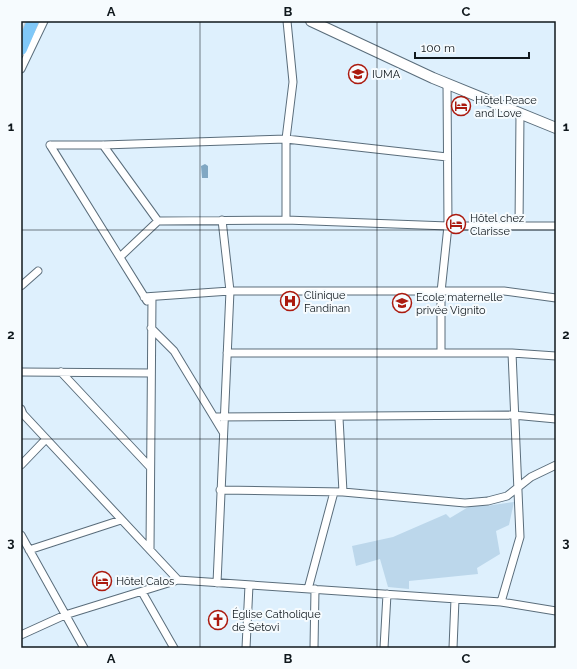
<svg xmlns="http://www.w3.org/2000/svg" width="577" height="669" viewBox="0 0 577 669" font-family="Raleway,sans-serif">
<style>
.green{fill:#bcd7eb}
.water{fill:#80a7c3}
.lines{fill:none;stroke-linecap:round;stroke-linejoin:round}
.minor-casing{stroke:#5a6d7b;stroke-width:9}
.secondary-casing{stroke:#5a6d7b;stroke-width:12}
.trunk-casing{stroke:#cfd1d2;stroke-width:14}
.minor{stroke:#fff;stroke-width:7}
.secondary{stroke:#fff;stroke-width:10}
.trunk{stroke:#80c8f8;stroke-width:12}
.grid{fill:none;stroke:#10181d;stroke-width:1;stroke-opacity:0.55}
.labels{text-anchor:middle;dominant-baseline:central;stroke-width:4;stroke-linejoin:round;paint-order:stroke}
.poi-label{font-size:11px;fill:#10181d;stroke:#f6fbfe;text-anchor:start}
.neatline{fill:none;stroke:#10181d;stroke-width:1.5}
.grid-label{font-size:13px;text-anchor:middle;font-weight:bold;fill:#10181d}
</style>
<rect width="100%" height="100%" fill="#def0fd"/>
<path class="green" d="M 514,502 L 509,525 L 496,531 L 500,554 L 477,568 L 478,574 L 409,581 L 409,589 L 388,587 L 380,559 L 356,566 L 352,546 L 393,537 L 446,514 L 450,518 L 470,506 L 486,506 Z"/>
<path class="water" d="M 205,164 L 208,166 L 208,178 L 202,178 L 201,166 Z"/>
<g class="lines">
<g class="minor-casing">
<path id="minor" d="M 21,69 L 44,21
M 50,145 L 103,145 L 286,139 L 447,157
M 50,145 L 147,301
M 103,145 L 158,221
M 286,220 L 286,139 L 293,82 L 287,21
M 519,226 L 520,114
M 120,257 L 158,221 L 286,220 L 448,226 L 556,226
M 21,286 L 38,271
M 144,297 L 230,291 L 504,291 L 556,298
M 151,328 L 174,351 L 223,432
M 227,353 L 512,353 L 556,356
M 441,353 L 441,292 L 448,226 L 447,83
M 21,372 L 151,373
M 61,372 L 150,467
M 21,409 L 23,414 L 178,580
M 214,417 L 513,415 L 556,419
M 339,418 L 343,492
M 21,465 L 46,439
M 220,490 L 343,492 L 465,503 L 488,501 L 507,496 L 531,477 L 556,465
M 21,535 L 84,648
M 29,550 L 121,520
M 150,550 L 152,297
M 217,583 L 230,291 L 222,220
M 308,589 L 334,492
M 142,592 L 174,648
M 501,602 L 520,537 L 512,353
M 21,635 L 65,615 L 178,580 L 501,602 L 556,611
M 246,648 L 249,585
M 314,648 L 315,589
M 384,648 L 387,594
M 453,648 L 455,599"/>
</g>
<g class="secondary-casing">
<path id="secondary" d="M 311,21 L 433,78 L 556,128"/>
</g>
<g class="trunk-casing">
<path id="trunk" d="M 21,49 L 33,21"/>
</g>
<use href="#minor" class="minor"/>
<use href="#secondary" class="secondary"/>
<use href="#trunk" class="trunk"/>
</g>
<path class="grid" d="M 200,21 L 200,648M 377,21 L 377,648M 21,230 L 556,230M 21,439 L 556,439"/>
<defs>
<g id="university-ring" transform="scale(1)"><circle r="9.5" fill="#f6fbfe" stroke="#ab1a0f" stroke-width="1.5"/><path d="M0-5L7-2L0 1L-7-2ZM-4 1L0 2.5L4 1V4Q0 6-4 4Z" fill="#ab1a0f"/></g>
<g id="hotel-ring" transform="scale(1)"><circle r="9.5" fill="#f6fbfe" stroke="#ab1a0f" stroke-width="1.5"/><path d="M-6-4.5h1.5V1H6V5H4.5V3h-9V5H-6ZM-4 0a1.8 1.8 0 1 1 3.6 0ZM.5 0V-2.5h3Q6-2.5 6 0Z" fill="#ab1a0f"/></g>
<g id="hospital-ring" transform="scale(1)"><circle r="9.5" fill="#f6fbfe" stroke="#ab1a0f" stroke-width="1.5"/><path d="M-5-5h3v3.5h4V-5h3V5h-3V1.5h-4V5h-3Z" fill="#ab1a0f"/></g>
<g id="school-ring" transform="scale(1)"><circle r="9.5" fill="#f6fbfe" stroke="#ab1a0f" stroke-width="1.5"/><path d="M0-5L7-2L0 1L-7-2ZM-4 1L0 2.5L4 1V4Q0 6-4 4Z" fill="#ab1a0f"/></g>
<g id="church-ring" transform="scale(1)"><circle r="9.5" fill="#f6fbfe" stroke="#ab1a0f" stroke-width="1.5"/><path d="M-1.2-6h2.4v3.5h3.3v2.4h-3.3V6h-2.4V-.1h-3.3v-2.4h3.3Z" fill="#ab1a0f"/></g>
</defs>
<g fill-rule="evenodd">
<use href="#university-ring" x="358" y="74"/>
<use href="#hotel-ring" x="461" y="106"/>
<use href="#hotel-ring" x="456" y="224"/>
<use href="#hospital-ring" x="290" y="301"/>
<use href="#school-ring" x="402" y="303"/>
<use href="#hotel-ring" x="102" y="581"/>
<use href="#church-ring" x="218" y="620"/>
</g>
<g class="labels">
<g class="poi-label">
<text x="372" y="74">IUMA</text>
<text x="475" y="100">Hôtel Peace<tspan x="475" dy="13">and Love</tspan></text>
<text x="470" y="218">Hôtel chez<tspan x="470" dy="13">Clarisse</tspan></text>
<text x="304" y="295">Clinique<tspan x="304" dy="13">Fandinan</tspan></text>
<text x="416" y="297">Ecole maternelle<tspan x="416" dy="13">privée Vignito</tspan></text>
<text x="116" y="581">Hôtel Calos</text>
<text x="232" y="614">Église Catholique<tspan x="232" dy="13">de Sètovi</tspan></text>
</g>
</g>
<rect width="577" height="669" fill="none" stroke="#f6fbfe" stroke-width="44"/>
<path d="M415 52v6h114v-6" fill="none" stroke="#10181d" stroke-width="2"/>
<text x="421" y="52" font-size="12" fill="#10181d" stroke="#f6fbfe" stroke-width="3" paint-order="stroke">100 m</text>
<rect x="22" y="22" width="533" height="625" class="neatline"/>
<g class="grid-label">
<text x="111" y="16">A</text>
<text x="288" y="16">B</text>
<text x="466" y="16">C</text>
<text x="11" y="131">1</text>
<text x="566" y="131">1</text>
<text x="11" y="339">2</text>
<text x="566" y="339">2</text>
<text x="11" y="547">3</text>
<text x="566" y="547">3</text>
<text x="111" y="663">A</text>
<text x="288" y="663">B</text>
<text x="466" y="663">C</text>
</g>
</svg>
